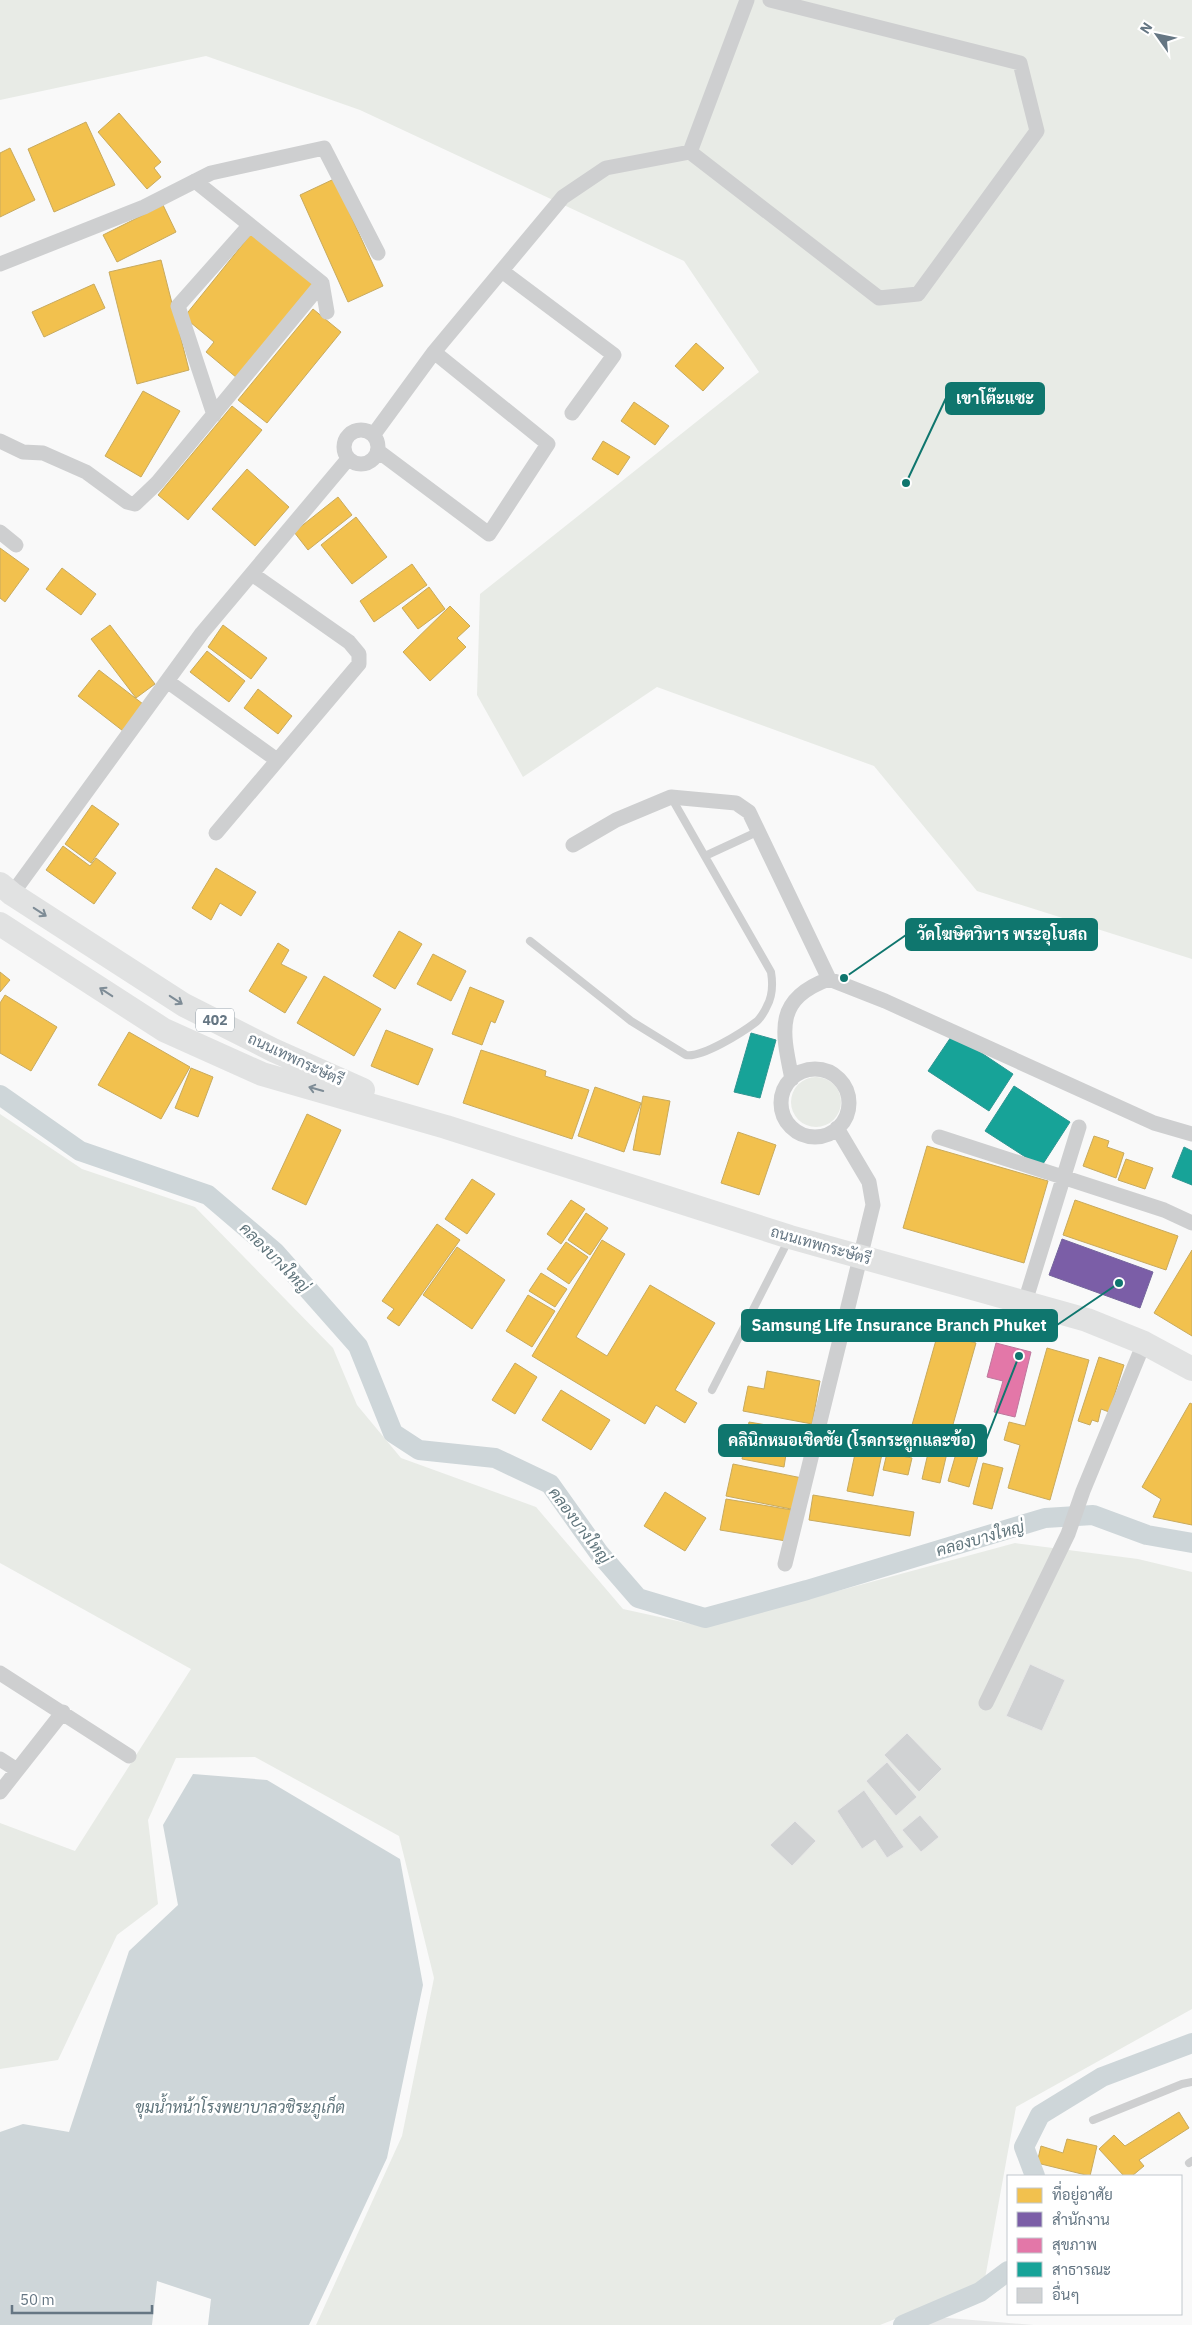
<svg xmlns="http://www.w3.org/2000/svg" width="1192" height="2325" viewBox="0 0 1192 2325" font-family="'IBM Plex Sans',Sarabun,sans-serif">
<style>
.built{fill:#e8e9e9}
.green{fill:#e8ebe6}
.water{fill:#ced6d9}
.homes{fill:#f2c14e;stroke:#c8aa5e}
.offices{fill:#7b5ea7;stroke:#74659c}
.health{fill:#e377a8;stroke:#bd779d}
.public{fill:#17a398;stroke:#2e9692}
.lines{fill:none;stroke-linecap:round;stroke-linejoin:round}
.canal{stroke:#ced6d9;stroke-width:20}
.building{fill:#d0d2d3;stroke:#e8e8e8}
.lane{stroke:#cecfd0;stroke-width:8}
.street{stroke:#cecfd0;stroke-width:15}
.primary{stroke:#e1e2e2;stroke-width:24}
.oneway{stroke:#7e8c96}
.labels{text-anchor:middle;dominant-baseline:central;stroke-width:5;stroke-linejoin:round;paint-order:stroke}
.shield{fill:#fff;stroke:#939fa8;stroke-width:1}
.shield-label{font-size:14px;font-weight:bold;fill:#657683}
.street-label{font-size:15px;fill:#657683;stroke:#fff}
.water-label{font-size:16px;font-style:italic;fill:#60757c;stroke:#fff}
.leader{fill:none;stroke:#0f766e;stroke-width:2}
.callout-dot{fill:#0f766e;stroke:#fff;stroke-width:2}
.callout{fill:#0f766e;stroke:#0f766e;stroke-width:2}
.callout-label{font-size:16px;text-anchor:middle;font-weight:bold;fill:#fff}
</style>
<rect width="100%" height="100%" fill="#f9f9f9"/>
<path class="built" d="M 936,2317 L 1034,2325 L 916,2325 Z"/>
<path class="green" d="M 0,0 L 1192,0 L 1192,959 L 977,891 L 874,766 L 657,687 L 523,777 L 477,695 L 480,594 L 759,372 L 684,261 L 360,110 L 206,56 L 0,100 Z
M791 1102a25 25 0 1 1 50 0a25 25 0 1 1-50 0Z
M 0,1114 L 82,1169 L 195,1207 L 333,1348 L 357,1405 L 401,1458 L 536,1507 L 623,1609 L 705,1627 L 1015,1543 L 1138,1559 L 1192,1572 L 1192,2009 L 1016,2107 L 984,2284 L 880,2325 L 316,2325 L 402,2136 L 434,1978 L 399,1836 L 255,1757 L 176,1758 L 148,1820 L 158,1904 L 117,1935 L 58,2060 L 0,2069 L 0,1823 L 75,1851 L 191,1669 L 0,1563 Z"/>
<path class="water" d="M 193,1774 L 267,1780 L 400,1859 L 423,1985 L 387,2158 L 309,2325 L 208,2325 L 211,2299 L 157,2281 L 152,2325 L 0,2325 L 0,2132 L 23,2124 L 69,2132 L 129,1951 L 178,1905 L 163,1825 Z"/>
<path class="homes" d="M 119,113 L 161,162 L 154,168 L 161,177 L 147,189 L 98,132 Z
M 86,122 L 115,185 L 54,212 L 28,149 Z
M 10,148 L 35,200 L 0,217 L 0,153 Z
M 334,179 L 383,286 L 348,302 L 300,195 Z
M 163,205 L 176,232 L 117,262 L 103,235 Z
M 251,234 L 313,284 L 237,378 L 206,352 L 214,342 L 184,317 Z
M 161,260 L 189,370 L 137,384 L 109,272 Z
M 94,284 L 105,308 L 44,337 L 32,312 Z
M 313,309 L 341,332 L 267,423 L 238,400 Z
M 696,343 L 724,368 L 703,391 L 675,366 Z
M 143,391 L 180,411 L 141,477 L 105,456 Z
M 634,402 L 669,426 L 655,445 L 621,421 Z
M 232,406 L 262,430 L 188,520 L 158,495 Z
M 603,441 L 630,457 L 618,475 L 592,459 Z
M 247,469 L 289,507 L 255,546 L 212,509 Z
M 338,497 L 352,515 L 308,550 L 294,532 Z
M 356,517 L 387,557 L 352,584 L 321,545 Z
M 0,548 L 29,569 L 5,602 L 0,598 Z
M 412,564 L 427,585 L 374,622 L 360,601 Z
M 62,568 L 96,594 L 81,615 L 46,589 Z
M 429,587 L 445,609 L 418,629 L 402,608 Z
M 450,606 L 470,626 L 457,638 L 466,647 L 430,681 L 403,652 Z
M 110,625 L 155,684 L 136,698 L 91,639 Z
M 223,625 L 267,658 L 251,679 L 208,647 Z
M 207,651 L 245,681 L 229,702 L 190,672 Z
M 99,670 L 143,704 L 123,731 L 78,696 Z
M 258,689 L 292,716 L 278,734 L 244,708 Z
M 92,805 L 119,824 L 91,863 L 65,844 Z
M 63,846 L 90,866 L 96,858 L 116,873 L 94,904 L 46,870 Z
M 216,868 L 256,892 L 241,916 L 220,903 L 211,920 L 192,908 Z
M 399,931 L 422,944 L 395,989 L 373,976 Z
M 278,943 L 289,950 L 281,964 L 307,977 L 285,1013 L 249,991 Z
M 433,954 L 466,971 L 451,1001 L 417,984 Z
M 0,972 L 10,980 L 0,992 Z
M 324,976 L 381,1009 L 354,1056 L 297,1023 Z
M 470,987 L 504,1001 L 495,1023 L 491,1021 L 482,1045 L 452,1034 Z
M 5,995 L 57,1027 L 31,1071 L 0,1053 L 0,1003 Z
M 386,1030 L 433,1049 L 418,1085 L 371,1066 Z
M 129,1032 L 190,1067 L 161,1119 L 98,1085 Z
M 481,1050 L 546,1071 L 545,1076 L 589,1090 L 572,1139 L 463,1103 Z
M 191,1068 L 213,1077 L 198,1117 L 175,1108 Z
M 595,1087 L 641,1103 L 624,1152 L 578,1136 Z
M 643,1096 L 670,1101 L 660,1155 L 633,1150 Z
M 307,1114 L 341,1130 L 306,1205 L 272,1189 Z
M 738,1132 L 776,1145 L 759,1195 L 721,1183 Z
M 1094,1136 L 1109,1141 L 1107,1147 L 1124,1153 L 1116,1178 L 1083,1166 Z
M 927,1146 L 1048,1181 L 1024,1263 L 903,1228 Z
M 1126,1159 L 1153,1168 L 1145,1189 L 1118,1180 Z
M 472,1179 L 495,1194 L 467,1234 L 445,1219 Z
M 571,1200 L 585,1209 L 561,1244 L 547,1234 Z
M 1075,1200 L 1178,1236 L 1166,1270 L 1063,1235 Z
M 586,1213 L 608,1228 L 590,1255 L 568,1240 Z
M 437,1224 L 460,1240 L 399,1326 L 387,1318 L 394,1309 L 382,1301 Z
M 602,1240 L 625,1254 L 576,1337 L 607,1356 L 650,1285 L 715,1323 L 675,1390 L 697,1403 L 685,1423 L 656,1405 L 645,1424 L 532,1356 Z
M 566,1242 L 588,1257 L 569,1284 L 547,1269 Z
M 457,1247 L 505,1280 L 472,1329 L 423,1295 Z
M 1192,1250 L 1192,1336 L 1154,1313 Z
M 541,1273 L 567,1289 L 555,1307 L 529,1291 Z
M 528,1295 L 555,1311 L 532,1347 L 506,1331 Z
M 938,1333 L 976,1343 L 950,1435 L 912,1425 Z
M 1047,1348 L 1089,1360 L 1050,1500 L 1008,1488 L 1020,1445 L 1004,1440 L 1009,1422 L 1025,1426 Z
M 1099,1357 L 1124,1365 L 1109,1412 L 1101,1409 L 1098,1422 L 1092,1420 L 1090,1425 L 1078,1421 Z
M 515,1363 L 537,1377 L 515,1414 L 492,1400 Z
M 767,1371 L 820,1381 L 812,1424 L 743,1411 L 748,1386 L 764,1389 Z
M 561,1390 L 610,1420 L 591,1450 L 542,1420 Z
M 1190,1403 L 1192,1404 L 1192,1525 L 1153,1517 L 1161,1499 L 1142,1487 Z
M 749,1422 L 790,1429 L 784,1467 L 742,1459 Z
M 962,1433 L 983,1439 L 969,1487 L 948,1481 Z
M 932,1436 L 950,1440 L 940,1483 L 922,1479 Z
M 856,1449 L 882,1454 L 873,1496 L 847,1491 Z
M 887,1453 L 912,1458 L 908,1475 L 883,1470 Z
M 983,1463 L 1003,1468 L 992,1509 L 973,1504 Z
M 733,1464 L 802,1478 L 796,1510 L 726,1496 Z
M 665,1492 L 706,1518 L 685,1551 L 644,1526 Z
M 813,1495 L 914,1512 L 910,1536 L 809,1520 Z
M 726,1499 L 792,1510 L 786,1541 L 720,1530 Z
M 1179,2112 L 1189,2128 L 1139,2160 L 1144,2166 L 1132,2176 L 1124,2176 L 1099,2149 L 1114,2135 L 1125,2146 Z
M 1067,2139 L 1097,2146 L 1090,2176 L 1037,2163 L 1041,2146 L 1063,2153 Z"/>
<path class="offices" d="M 1062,1239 L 1153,1272 L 1140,1308 L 1049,1275 Z"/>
<path class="health" d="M 996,1343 L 1031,1352 L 1015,1417 L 994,1412 L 1003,1381 L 987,1377 Z"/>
<path class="public" d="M 751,1033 L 776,1040 L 760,1098 L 734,1092 Z
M 953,1034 L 1013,1074 L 989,1111 L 928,1071 Z
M 1014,1086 L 1070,1122 L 1041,1167 L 985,1131 Z
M 1184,1147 L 1192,1151 L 1192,1185 L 1172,1177 Z"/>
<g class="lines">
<path class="canal" d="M 0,1095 L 80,1151 L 208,1195 L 275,1252 L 358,1346 L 393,1433 L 419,1450 L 495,1458 L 550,1484 L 599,1553 L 638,1598 L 705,1618 L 807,1590 L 1045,1518 L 1093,1515 L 1147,1535 L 1192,1543
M 1035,2176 L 1024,2147 L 1040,2115 L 1102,2077 L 1192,2043
M 903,2325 L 980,2292 L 1008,2271"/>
</g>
<path class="building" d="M 1030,1664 L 1065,1680 L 1042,1731 L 1006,1716 Z
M 907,1733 L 942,1769 L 919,1792 L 884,1755 Z
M 887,1762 L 917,1797 L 896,1816 L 866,1781 Z
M 864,1790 L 904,1847 L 887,1858 L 875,1840 L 862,1849 L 837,1811 Z
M 920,1815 L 939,1837 L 921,1852 L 902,1830 Z
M 795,1821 L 816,1841 L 792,1866 L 770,1845 Z"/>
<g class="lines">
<path class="lane" d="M 705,856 L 759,831
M 530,941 L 631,1021 L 686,1055 C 702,1058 743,1032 756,1022 C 760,1019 765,1011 767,1006 C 773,995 773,984 771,972 L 671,797
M 712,1390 L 789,1239
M 1093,2120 L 1182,2084 L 1192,2082
M 1189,2163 L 1192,2161"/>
<path class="street" d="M 690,152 L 747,0
M 195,181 L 322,283 L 327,312
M 0,264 L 144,207 L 211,173 L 324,148 L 378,253
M 502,271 L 614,355 L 572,413
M 214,415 L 178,306 L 249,226
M344 447a17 17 0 1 1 34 0a17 17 0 1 1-34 0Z
M 374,434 L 434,352 L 563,197 L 606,168 L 690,152 L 879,298 L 918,294 L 1037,131 L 1020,63 L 770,0
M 0,441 L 23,452 L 43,453 L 86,472 L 127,502 L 135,504 L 157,483 L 322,283
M 378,451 L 489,534 L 548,444 L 434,352
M 0,532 L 16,545
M 167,681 L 277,760
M 216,833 L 359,664 L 359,654 L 349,642 L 252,574
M 573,845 L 616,820 L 671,797 L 736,803 L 749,812 L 829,979
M 12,894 L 202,633 L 348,459
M781 1103a34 34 0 1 1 68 0a34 34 0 1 1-68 0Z
M 792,1079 C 782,1031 774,999 829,979 L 885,1001 L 1154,1123 L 1192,1134
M 939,1137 L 1164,1210 L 1192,1223
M 1025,1302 L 1079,1127
M 785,1564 L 873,1205 L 869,1182 L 837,1128
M 0,1673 L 129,1756
M 986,1703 L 1068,1534 L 1083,1491 L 1144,1343
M 0,1759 L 17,1770
M 0,1792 L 63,1712"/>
<path class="primary" d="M 0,884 L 12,894 L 184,1005 L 273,1050 L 363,1090
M 0,924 L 164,1030 L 262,1074 L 446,1127 L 790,1237 L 1087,1320 L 1144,1343 L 1192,1369"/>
</g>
<defs><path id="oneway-shaft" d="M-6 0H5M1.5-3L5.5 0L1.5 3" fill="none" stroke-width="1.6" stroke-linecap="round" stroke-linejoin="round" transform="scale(1.25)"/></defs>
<g class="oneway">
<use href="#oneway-shaft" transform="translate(40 912) rotate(33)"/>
<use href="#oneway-shaft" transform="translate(106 992) rotate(-147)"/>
<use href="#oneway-shaft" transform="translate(176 1000) rotate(33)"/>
<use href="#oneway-shaft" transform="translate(316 1089) rotate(-164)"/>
</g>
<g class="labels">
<rect class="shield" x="196" y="1008.5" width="38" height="23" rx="4"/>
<g class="shield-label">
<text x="215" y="1020">402</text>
</g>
<g class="street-label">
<text transform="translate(296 1059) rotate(25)">ถนนเทพกระษัตรี</text>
<text transform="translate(821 1245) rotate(16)">ถนนเทพกระษัตรี</text>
</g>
<g class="water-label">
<text transform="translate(275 1257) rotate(45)">คลองบางใหญ่</text>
<text transform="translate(580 1525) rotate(53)">คลองบางใหญ่</text>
<text transform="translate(980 1538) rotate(-16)">คลองบางใหญ่</text>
<text x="240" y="2107">ขุมน้ำหน้าโรงพยาบาลวชิระภูเก็ต</text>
</g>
</g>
<path class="leader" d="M906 483L946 398M844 978L906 935M1119 1283L1057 1325M1019 1356L986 1440"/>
<g class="callout-dot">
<circle cx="906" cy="483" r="5"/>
<circle cx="844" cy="978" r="5"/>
<circle cx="1119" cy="1283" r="5"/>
<circle cx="1019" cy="1356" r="5"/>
</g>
<g class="callout">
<rect x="946" y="383" width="98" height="31" rx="5"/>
<rect x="906" y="919" width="191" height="31" rx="5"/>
<rect x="742" y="1310" width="315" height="31" rx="5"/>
<rect x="719" y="1425" width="267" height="31" rx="5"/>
</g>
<g class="callout-label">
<text x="995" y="404">เขาโต๊ะแซะ</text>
<text x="1002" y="940">วัดโฆษิตวิหาร พระอุโบสถ</text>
<text x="899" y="1331">Samsung Life Insurance Branch Phuket</text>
<text x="852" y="1446">คลินิกหมอเชิดชัย (โรคกระดูกและข้อ)</text>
</g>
<rect x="1007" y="2175" width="175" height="140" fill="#ffffff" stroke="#c1c8cd"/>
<rect x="1017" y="2188" width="25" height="15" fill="#f2c14e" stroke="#c1c8cd"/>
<text x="1052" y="2200" font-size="15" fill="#657683">ที่อยู่อาศัย</text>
<rect x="1017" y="2212" width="25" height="15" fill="#7b5ea7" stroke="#c1c8cd"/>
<text x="1052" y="2225" font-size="15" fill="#657683">สำนักงาน</text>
<rect x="1017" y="2238" width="25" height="15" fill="#e377a8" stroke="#c1c8cd"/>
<text x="1052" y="2250" font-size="15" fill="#657683">สุขภาพ</text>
<rect x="1017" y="2262" width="25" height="15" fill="#17a398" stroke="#c1c8cd"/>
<text x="1052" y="2275" font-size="15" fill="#657683">สาธารณะ</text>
<rect x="1017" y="2288" width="25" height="15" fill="#d0d2d3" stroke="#c1c8cd"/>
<text x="1052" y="2300" font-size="15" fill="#657683">อื่นๆ</text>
<g transform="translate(1157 35) rotate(303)" stroke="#ffffff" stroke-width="4" paint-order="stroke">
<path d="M0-4L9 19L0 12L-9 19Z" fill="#657683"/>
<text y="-8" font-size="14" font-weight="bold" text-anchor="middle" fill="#657683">N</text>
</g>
<path d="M12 2305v8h140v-8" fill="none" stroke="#657683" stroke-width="2.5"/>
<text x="20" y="2305" font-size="15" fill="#657683" stroke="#ffffff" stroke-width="4" paint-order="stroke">50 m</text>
</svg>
